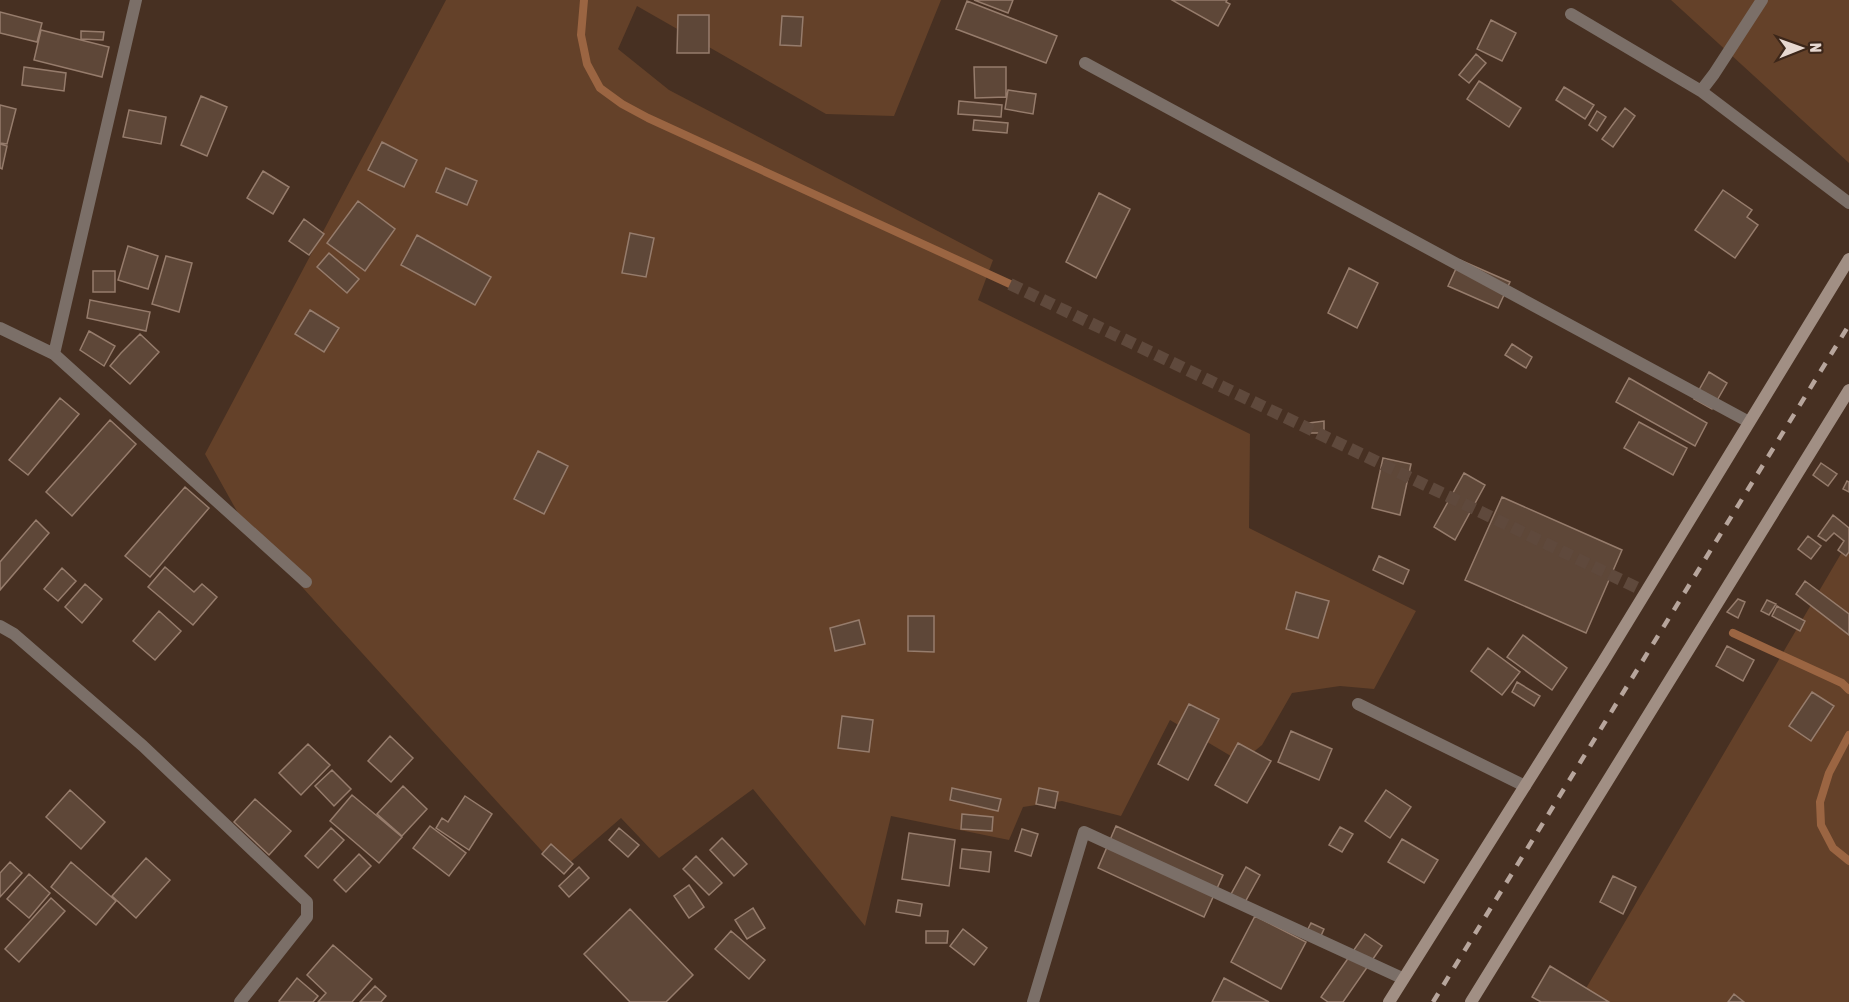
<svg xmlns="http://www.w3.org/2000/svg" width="1849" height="1002" viewBox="0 0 1849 1002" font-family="'Asap Condensed',sans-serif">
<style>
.green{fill:#644129}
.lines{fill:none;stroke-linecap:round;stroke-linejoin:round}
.stream{stroke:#9b6542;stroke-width:8}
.building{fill:#5e4738;stroke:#967c6c;stroke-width:1.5}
.minor-tunnel{stroke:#5f493c;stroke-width:12;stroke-dasharray:12 6;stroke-linecap:butt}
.minor{stroke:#7b6f68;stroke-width:12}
.secondary{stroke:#a18f84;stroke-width:12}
.rail{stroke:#b7a59c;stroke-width:4.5;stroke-dasharray:10 10;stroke-linecap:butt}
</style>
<rect width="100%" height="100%" fill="#473022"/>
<path class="green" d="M 446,0 L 941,0 L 894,116 L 826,114 L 637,6 L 618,49 L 669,90 L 993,260 L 978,300 L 1250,434 L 1249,528 L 1416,611 L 1374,689 L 1340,686 L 1292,693 L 1262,745 L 1241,762 L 1170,720 L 1121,816 L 1062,801 L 1023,807 L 1009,840 L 891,816 L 865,926 L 753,789 L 659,858 L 621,818 L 560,871 L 243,522 L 205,454 Z
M 1671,0 L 1849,0 L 1849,163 Z
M 1849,540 L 1849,1002 L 1578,1002 Z"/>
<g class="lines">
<path class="stream" d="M 584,0 L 581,35 L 587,64 L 600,88 L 622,104 L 648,118 L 1010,284
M 1733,633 L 1842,683 L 1849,690
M 1849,735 L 1829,773 L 1820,802 L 1821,825 L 1833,848 L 1849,861"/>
</g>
<path class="building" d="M 974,0 L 1013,0 L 1008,13 Z
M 1172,0 L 1227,0 L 1226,2 L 1230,4 L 1218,26 Z
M 967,1 L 1057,36 L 1046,63 L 956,29 Z
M 0,12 L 42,23 L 37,42 L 0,33 Z
M 678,15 L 709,15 L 709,53 L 677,53 Z
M 782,16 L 803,17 L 801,46 L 780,45 Z
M 1491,20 L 1516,33 L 1502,61 L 1477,49 Z
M 41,30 L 109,47 L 102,77 L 34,60 Z
M 81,31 L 104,32 L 103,40 L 81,39 Z
M 1476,54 L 1486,63 L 1469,83 L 1459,75 Z
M 24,67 L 66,73 L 64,91 L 22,85 Z
M 974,67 L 1006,67 L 1006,97 L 975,98 Z
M 1479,81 L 1521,108 L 1509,127 L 1467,99 Z
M 1564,87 L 1594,105 L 1585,119 L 1556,100 Z
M 1008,90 L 1036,94 L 1033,114 L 1005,109 Z
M 201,96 L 227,107 L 207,156 L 181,145 Z
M 959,101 L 1002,105 L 1001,117 L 958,114 Z
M 0,105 L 16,109 L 7,144 L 0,143 Z
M 1625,108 L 1635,116 L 1613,147 L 1602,139 Z
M 129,110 L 166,117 L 161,144 L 123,137 Z
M 1597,111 L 1606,117 L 1597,131 L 1589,125 Z
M 974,120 L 1008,123 L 1007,133 L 973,130 Z
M 382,142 L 417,160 L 404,187 L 368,170 Z
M 0,144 L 7,146 L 2,169 L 0,168 Z
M 446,168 L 477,181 L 467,205 L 436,192 Z
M 263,171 L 289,187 L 273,214 L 247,198 Z
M 1723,190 L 1752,210 L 1747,217 L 1758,225 L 1735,258 L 1695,230 Z
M 1099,193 L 1130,209 L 1096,278 L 1066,262 Z
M 358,201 L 395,229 L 365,271 L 327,243 Z
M 304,219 L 324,234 L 309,255 L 289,241 Z
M 630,233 L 654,238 L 646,277 L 622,273 Z
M 417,235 L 491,277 L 475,305 L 401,265 Z
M 128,246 L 158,256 L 148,289 L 118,280 Z
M 329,253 L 359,279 L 347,293 L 317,267 Z
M 166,256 L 192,263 L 179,312 L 152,304 Z
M 1460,260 L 1510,282 L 1498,308 L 1448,286 Z
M 1349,268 L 1378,283 L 1357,328 L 1328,313 Z
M 93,271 L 115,271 L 115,292 L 93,292 Z
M 90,300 L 150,312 L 146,331 L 87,318 Z
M 310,310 L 339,328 L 324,352 L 295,334 Z
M 89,331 L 115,346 L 104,366 L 80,350 Z
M 140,334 L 159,352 L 130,384 L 110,366 L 121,353 Z
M 1512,344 L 1532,357 L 1526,368 L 1505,355 Z
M 1709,372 L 1727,383 L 1712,409 L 1694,399 Z
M 1629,378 L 1707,423 L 1695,446 L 1616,402 Z
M 60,398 L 79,414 L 28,475 L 9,460 Z
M 110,420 L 136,444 L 72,516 L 46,492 Z
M 1324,421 L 1324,433 L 1310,433 L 1309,423 Z
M 1639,422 L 1687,448 L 1673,475 L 1624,448 Z
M 538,451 L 568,466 L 544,514 L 514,499 Z
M 1383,458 L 1411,464 L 1400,515 L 1372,508 Z
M 1821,463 L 1837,474 L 1828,486 L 1813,475 Z
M 1464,473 L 1485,485 L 1455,540 L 1434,527 Z
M 1847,481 L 1849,482 L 1849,492 L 1843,489 Z
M 185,487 L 209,508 L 150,577 L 125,556 Z
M 1502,497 L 1622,550 L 1586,633 L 1465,580 Z
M 1833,515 L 1849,528 L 1849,552 L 1846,556 L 1838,550 L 1844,541 L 1834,533 L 1826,541 L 1818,536 Z
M 36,520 L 49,533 L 0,590 L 0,562 Z
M 1808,536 L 1821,546 L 1811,559 L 1798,549 Z
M 1379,556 L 1409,570 L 1403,584 L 1373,570 Z
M 165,567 L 194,592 L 202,584 L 217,597 L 193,625 L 148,587 Z
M 62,568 L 76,581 L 58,601 L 44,589 Z
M 1805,581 L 1849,614 L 1849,635 L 1796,594 Z
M 85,584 L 102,599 L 82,623 L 65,607 Z
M 1296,592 L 1329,601 L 1318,638 L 1286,629 Z
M 1738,599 L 1745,602 L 1738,618 L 1727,612 Z
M 1767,600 L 1776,604 L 1769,615 L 1761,611 Z
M 1777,606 L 1805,621 L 1800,631 L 1772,616 Z
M 159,611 L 181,631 L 155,660 L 133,641 Z
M 908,616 L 934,616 L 934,652 L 908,651 Z
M 859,620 L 865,644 L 835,651 L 830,628 Z
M 1523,635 L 1567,668 L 1552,690 L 1507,657 Z
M 1727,646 L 1754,660 L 1743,681 L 1716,666 Z
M 1488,648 L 1520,672 L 1502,695 L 1471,671 Z
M 1517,682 L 1540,696 L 1534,706 L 1512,692 Z
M 1812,692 L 1834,706 L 1811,741 L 1789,726 Z
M 1189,704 L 1219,719 L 1188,780 L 1158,764 Z
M 842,716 L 873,720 L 869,752 L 838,748 Z
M 1291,731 L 1332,749 L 1319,780 L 1278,762 Z
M 390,736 L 413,758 L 391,782 L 368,761 Z
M 1238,743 L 1271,761 L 1247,803 L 1215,785 Z
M 308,744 L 330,765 L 301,795 L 279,773 Z
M 332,770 L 351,789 L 334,806 L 315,786 Z
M 403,786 L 427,809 L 402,836 L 377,814 Z
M 952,788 L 1001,799 L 998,811 L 950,800 Z
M 1039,788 L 1058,792 L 1055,808 L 1036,804 Z
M 70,790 L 105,822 L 81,849 L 46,817 Z
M 1386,790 L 1411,807 L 1390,838 L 1365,821 Z
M 352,795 L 402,837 L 379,863 L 330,821 Z
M 465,796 L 492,814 L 469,850 L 436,828 L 442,818 L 448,822 Z
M 255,799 L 291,831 L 269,855 L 234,822 Z
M 962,814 L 993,817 L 992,831 L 961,829 Z
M 430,826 L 466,853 L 449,876 L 413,848 Z
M 1116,826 L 1223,875 L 1204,917 L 1098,868 Z
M 1340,827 L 1353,834 L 1342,852 L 1329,845 Z
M 331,828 L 344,840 L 318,868 L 305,856 Z
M 619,828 L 639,845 L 628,857 L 609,840 Z
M 1022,829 L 1038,834 L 1031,856 L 1015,851 Z
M 909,833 L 955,840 L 949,886 L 902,879 Z
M 722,838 L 747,864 L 734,876 L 710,850 Z
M 1402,839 L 1438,860 L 1424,883 L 1388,862 Z
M 551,844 L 573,864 L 564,874 L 542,854 Z
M 962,849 L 991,852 L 989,872 L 960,868 Z
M 359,854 L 371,866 L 346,892 L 334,880 Z
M 696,856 L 722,883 L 709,895 L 683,869 Z
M 146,858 L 170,880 L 136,918 L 112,896 Z
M 10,862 L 22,873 L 0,897 L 0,873 Z
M 71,862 L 116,901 L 96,925 L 51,887 Z
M 579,867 L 589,878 L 569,897 L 559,886 Z
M 1246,867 L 1260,875 L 1244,904 L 1230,896 Z
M 29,874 L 50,893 L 29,918 L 7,899 Z
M 1613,876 L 1636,887 L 1623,914 L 1600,902 Z
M 689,885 L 704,907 L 689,918 L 674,896 Z
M 51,898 L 65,911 L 19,962 L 5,949 Z
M 898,900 L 922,904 L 920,916 L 896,912 Z
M 753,908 L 765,928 L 747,939 L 735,920 Z
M 630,909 L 693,975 L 666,1002 L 630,1002 L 584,954 Z
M 1255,916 L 1306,942 L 1281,989 L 1231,962 Z
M 1311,923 L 1324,929 L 1320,938 L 1307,931 Z
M 963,929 L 987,948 L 974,965 L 950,946 Z
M 731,931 L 765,960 L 749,979 L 715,949 Z
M 926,931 L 948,931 L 947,943 L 926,943 Z
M 1365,934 L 1382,946 L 1343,1002 L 1328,1002 L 1321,997 Z
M 333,945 L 372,979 L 352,1002 L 318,1002 L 326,993 L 307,975 Z
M 1550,966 L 1609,1002 L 1541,1002 L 1532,997 Z
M 297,978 L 318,996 L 313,1002 L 280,1002 L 279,1001 Z
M 1224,978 L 1269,1002 L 1212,1002 Z
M 375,986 L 386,996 L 381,1002 L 360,1002 Z
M 1734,994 L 1744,1002 L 1728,1002 Z"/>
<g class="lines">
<path class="minor-tunnel" d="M 1010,284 L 1646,592"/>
<path class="minor" d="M 1571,14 L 1701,91 L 1849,203
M 1085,63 L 1749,422
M 1701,91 L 1714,74 L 1762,0
M 0,328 L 54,354 L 306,582
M 54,354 L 136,0
M 0,626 L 14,634 L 143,746 L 307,902 L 307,917 L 240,1002
M 1358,704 L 1525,786
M 1033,1002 L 1084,832 L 1402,978"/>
<path class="secondary" d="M 1389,1002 L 1603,662 L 1849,259
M 1471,1002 L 1849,390"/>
<path class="rail" d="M 1433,1002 L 1849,325"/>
</g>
<g transform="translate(1801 48) rotate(89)" stroke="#3c2619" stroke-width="4.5" paint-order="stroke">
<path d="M0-4.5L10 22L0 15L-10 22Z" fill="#e7d8d0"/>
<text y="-9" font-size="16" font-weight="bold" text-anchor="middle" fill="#e7d8d0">N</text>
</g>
</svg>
